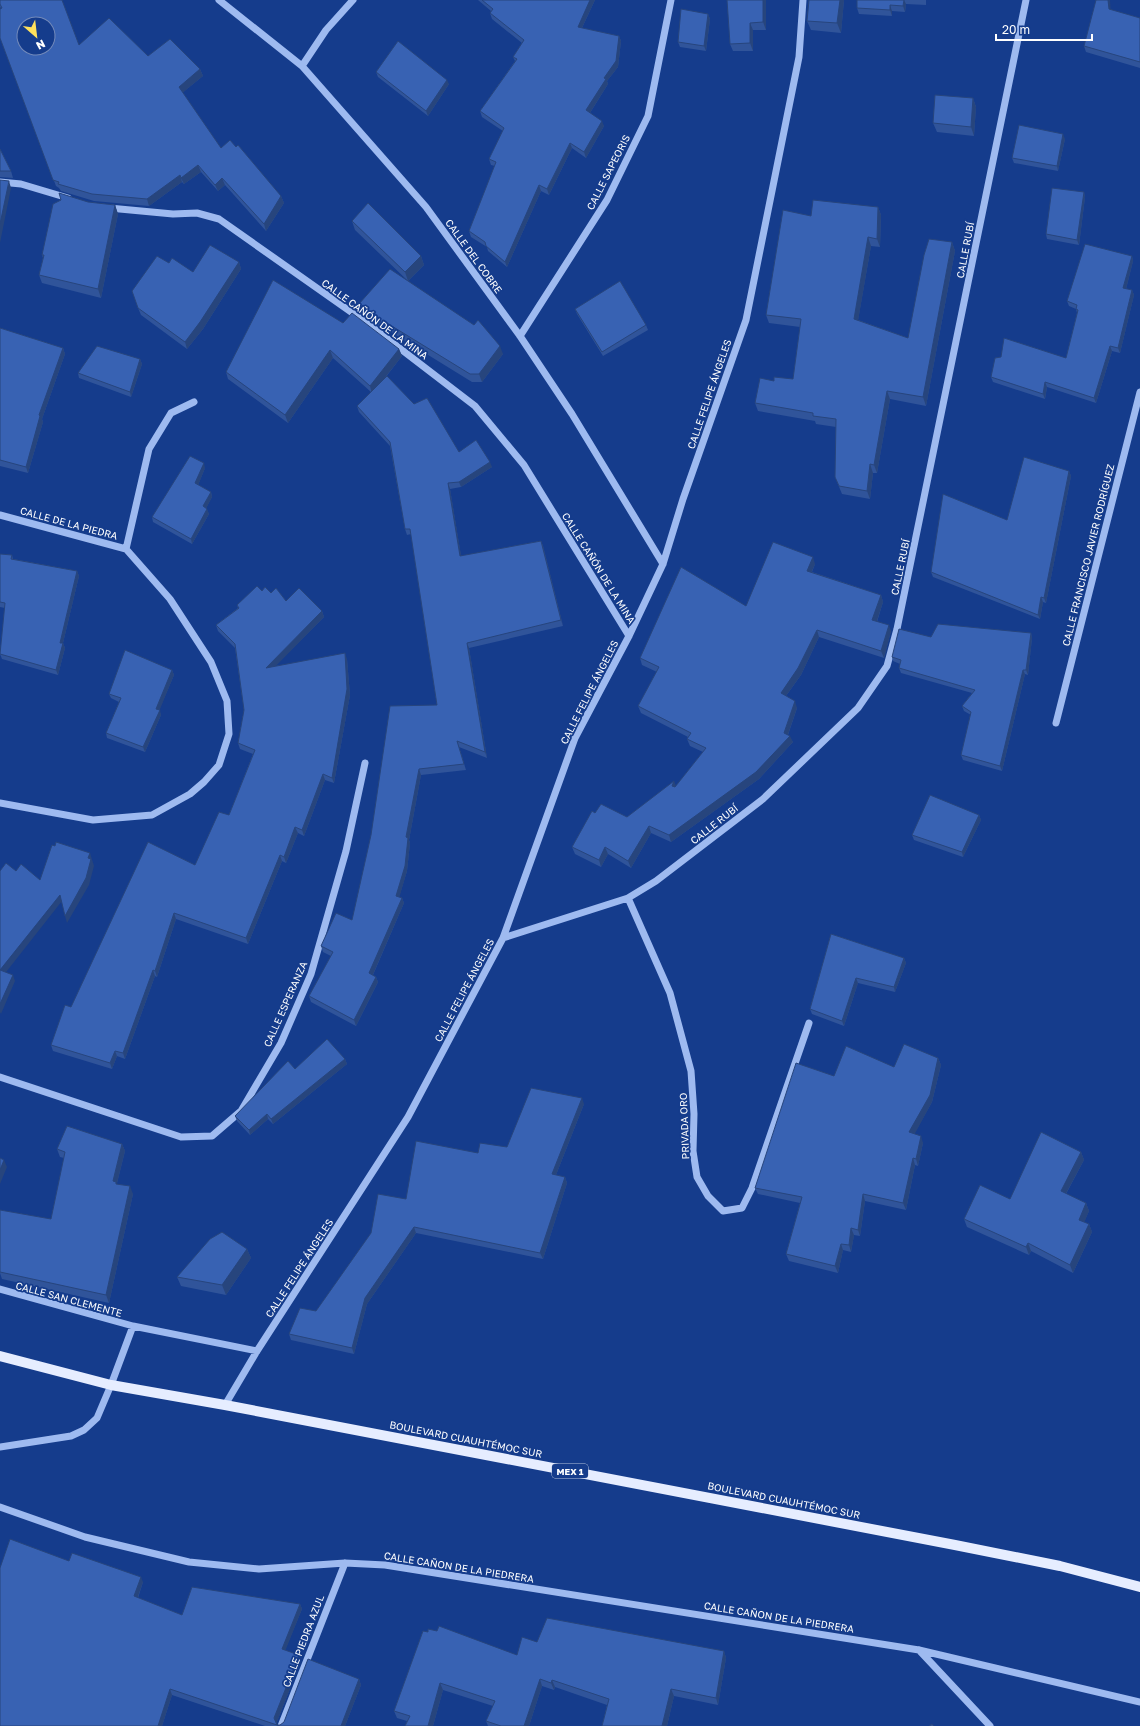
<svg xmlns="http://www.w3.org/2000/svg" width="1140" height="1726" viewBox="0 0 1140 1726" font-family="'Golos Text',sans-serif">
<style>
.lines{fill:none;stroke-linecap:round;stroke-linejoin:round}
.minor{stroke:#9ebaf0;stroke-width:7}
.major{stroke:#e6edff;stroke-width:10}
.wall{fill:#30549a}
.shaded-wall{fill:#27457d}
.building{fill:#3862b3;stroke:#27457d;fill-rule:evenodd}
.labels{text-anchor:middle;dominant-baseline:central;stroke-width:3.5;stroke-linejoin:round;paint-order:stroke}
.shield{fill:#153c8c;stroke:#b9c4dc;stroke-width:1}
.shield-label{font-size:9px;font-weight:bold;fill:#fff}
.street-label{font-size:10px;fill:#fff;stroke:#153c8c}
</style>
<rect width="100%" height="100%" fill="#153c8c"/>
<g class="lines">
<path class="minor" d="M 219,0 L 302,66 L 426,207 L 520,336 L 572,414 L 663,564
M 302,66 L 326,30 L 353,0
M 0,182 L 21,184 L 68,198
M 109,208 L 173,214 L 197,213 L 219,219 L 368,324 L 475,406 L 524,465 L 629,636
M 520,336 L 607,200 L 648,116 L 671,0
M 0,515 L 126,549 L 170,599 L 211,662 L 227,701 L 229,734 L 219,765 L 204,782 L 190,794 L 152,815 L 93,820 L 0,803
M 126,549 L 149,449 L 171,413 L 194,402
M 1056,723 L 1140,392
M 628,898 L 670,993 L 691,1071 L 694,1114 L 693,1151 L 697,1177 L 708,1196 L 723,1211 L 742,1208 L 752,1188 L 809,1023
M 503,938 L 628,898 L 656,881 L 763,799 L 858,708 L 887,666 L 897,629 L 1026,0
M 0,1077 L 181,1137 L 212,1136 L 241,1111 L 281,1043 L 311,974 L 346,851 L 365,763
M 0,1289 L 133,1326 L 257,1351
M 225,1405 L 257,1351 L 408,1117 L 503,938 L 575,738 L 629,636 L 663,564 L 683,499 L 746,320 L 799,57 L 803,0
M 0,1447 L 71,1436 L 84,1430 L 97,1418 L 111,1385 L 133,1326
M 0,1507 L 85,1537 L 189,1562 L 259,1569 L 345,1563 L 385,1565 L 919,1650 L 1140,1702
M 919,1650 L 990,1726
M 281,1726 L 345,1563"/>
<path class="major" d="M 0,1356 L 111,1385 L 225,1405 L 955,1545 L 1060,1566 L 1140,1587"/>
</g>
<path class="wall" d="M 0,0 L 79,45 L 148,56 L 200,69 L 203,76 L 182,93 L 221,148 L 236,147 L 281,196 L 284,203 L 266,231 L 225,185 L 218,191 L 201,172 L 184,184 L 182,182 L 149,206 L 94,201 L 61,191 L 59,188 L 56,186 L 0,38 L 1,8 L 0,7 Z
M 478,0 L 595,0 L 582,28 L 619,36 L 621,41 L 618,67 L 607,81 L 608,84 L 590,113 L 604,126 L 586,158 L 572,148 L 549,195 L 541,191 L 507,267 L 488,251 L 487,247 L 471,237 L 469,231 L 495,166 L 491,165 L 489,159 L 503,131 L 482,117 L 480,111 L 515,61 L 513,57 L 522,43 L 492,19 L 490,13 L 491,11 Z
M 766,0 L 766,30 L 753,30 L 753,51 L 733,51 L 730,44 Z
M 809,0 L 844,0 L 841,33 L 811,30 L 807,21 Z
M 857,0 L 926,0 L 926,5 L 906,4 L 905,12 L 892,11 L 892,16 L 859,14 L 857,8 Z
M 1111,10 L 1140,18 L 1140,68 L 1086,52 L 1084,46 Z
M 708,14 L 710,19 L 706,51 L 680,47 L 678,42 Z
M 376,72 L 449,84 L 428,116 L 378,77 Z
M 973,98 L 976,107 L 974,136 L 937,132 L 933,123 Z
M 1065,139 L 1058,171 L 1014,163 L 1012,158 Z
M 0,149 L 11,171 L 13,178 L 0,177 Z
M 1084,192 L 1085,197 L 1079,245 L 1047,239 L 1046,234 Z
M 88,202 L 115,205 L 118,214 L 101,298 L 42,283 L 39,275 L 43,258 L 42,255 Z
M 878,207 L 881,215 L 880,247 L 871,246 L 858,320 L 908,338 L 952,242 L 955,251 L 926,406 L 890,399 L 877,473 L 873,473 L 870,499 L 842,494 L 835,477 L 836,427 L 816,424 L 815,421 L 758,411 L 755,403 L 774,381 L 793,379 L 800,327 L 769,323 L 766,315 L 811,216 Z
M 352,221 L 421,256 L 424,265 L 408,281 L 503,354 L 482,382 L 472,382 L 386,329 L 388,333 L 361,313 L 358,305 L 408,281 L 355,230 Z
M 1132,256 L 1133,261 L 1126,289 L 1132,290 L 1134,295 L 1120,353 L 1112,351 L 1096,403 L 1047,387 L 1045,399 L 993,382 L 991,377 L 1066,358 L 1077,313 L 1076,309 L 1069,306 L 1067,301 Z
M 239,262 L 241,269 L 203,329 L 187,349 L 141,315 L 138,308 L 169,263 L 193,272 Z
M 575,309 L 646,325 L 648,330 L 603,356 L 577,314 Z
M 343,323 L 399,349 L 402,356 L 382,382 L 459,452 L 492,467 L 461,487 L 450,489 L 461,556 L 541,541 L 543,546 L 563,626 L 469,648 L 487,758 L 459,747 L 466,770 L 421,775 L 409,840 L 410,843 L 407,871 L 399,897 L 402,898 L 404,903 L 373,975 L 376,977 L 378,982 L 356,1026 L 311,1002 L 309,996 L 331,956 L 323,952 L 321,946 L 352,920 L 437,705 L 411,534 L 407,535 L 405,529 L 390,446 L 359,412 L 357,406 L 371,392 L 333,358 L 288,423 L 228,379 L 226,372 Z
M 0,328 L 63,348 L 65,354 L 42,419 L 43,422 L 28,473 L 0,466 Z
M 140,359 L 142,364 L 131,397 L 79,378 L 78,373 Z
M 205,468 L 198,485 L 211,492 L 212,497 L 206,508 L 209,514 L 192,544 L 153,522 L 152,517 Z
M 1069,471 L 1071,476 L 1046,603 L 1043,602 L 1040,619 L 933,577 L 931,572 L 1007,520 Z
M 0,554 L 12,555 L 13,559 L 77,571 L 79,576 L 63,643 L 65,648 L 58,675 L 2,659 L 0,654 L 5,608 L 0,607 Z
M 815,564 L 812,572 L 881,595 L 883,602 L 877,622 L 891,631 L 884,658 L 819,637 L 801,675 L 786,696 L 797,708 L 788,735 L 793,742 L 759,779 L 671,842 L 651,833 L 631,868 L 608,854 L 601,867 L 575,854 L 572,847 L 595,813 L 627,817 L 676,786 L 703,752 L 690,746 L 687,739 L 688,737 L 641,713 L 638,706 L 657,672 L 642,665 L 640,658 L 746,606 Z
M 262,591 L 271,593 L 286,601 L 322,611 L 324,617 L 275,666 L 347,659 L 350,695 L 334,783 L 325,780 L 304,836 L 298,833 L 286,863 L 282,861 L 248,944 L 176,919 L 157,977 L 155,976 L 125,1059 L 117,1056 L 112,1069 L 53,1051 L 51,1045 L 71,1007 L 195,865 L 229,815 L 253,754 L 240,749 L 238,743 L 244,710 L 235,648 L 218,631 L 216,625 L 238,608 L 237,605 Z
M 1031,633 L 1032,638 L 1028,675 L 1025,674 L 1002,771 L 963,760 L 961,755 L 971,715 L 964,711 L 962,706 L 972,693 L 901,673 L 899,668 L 900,664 L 893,661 L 892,657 L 931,637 Z
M 172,670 L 174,675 L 159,710 L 161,715 L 145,752 L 107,738 L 106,733 L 119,702 L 111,698 L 109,694 Z
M 979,815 L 981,820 L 963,857 L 914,840 L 912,835 Z
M 831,934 L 904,958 L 906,963 L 895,992 L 858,983 L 844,1026 L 812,1014 L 810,1009 Z
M 938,1058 L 941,1065 L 932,1102 L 914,1134 L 923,1143 L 918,1166 L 915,1165 L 906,1210 L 865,1201 L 860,1236 L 854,1235 L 851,1252 L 843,1250 L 838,1273 L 789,1261 L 786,1254 L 800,1203 L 758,1194 L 755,1188 L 894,1067 Z
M 345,1059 L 347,1064 L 273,1124 L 268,1119 L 250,1135 L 237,1121 L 235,1116 L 295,1069 Z
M 584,1104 L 556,1175 L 565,1177 L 567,1183 L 543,1259 L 416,1233 L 367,1304 L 354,1354 L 291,1340 L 289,1334 L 316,1311 L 406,1199 L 478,1153 L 507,1147 Z
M 122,1144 L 125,1151 L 117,1183 L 117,1184 L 133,1194 L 109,1303 L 2,1279 L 0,1273 L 0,1210 L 51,1219 L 64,1158 L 60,1157 L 57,1149 Z
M 1081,1152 L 1084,1160 L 1066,1194 L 1086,1203 L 1089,1211 L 1084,1222 L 1089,1224 L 1092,1232 L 1073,1273 L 1031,1251 L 1029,1255 L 967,1227 L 964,1219 L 1010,1199 Z
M 247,1249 L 251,1258 L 226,1295 L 181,1286 L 177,1277 Z
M 69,1561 L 143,1582 L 138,1598 L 182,1615 L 300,1604 L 302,1609 L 285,1650 L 301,1661 L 276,1724 L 277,1725 L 280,1725 L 359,1679 L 361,1685 L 345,1726 L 265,1726 L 172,1695 L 162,1726 L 0,1726 Z
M 423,1631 L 517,1655 L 537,1642 L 724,1651 L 726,1658 L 718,1705 L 674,1696 L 667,1726 L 602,1726 L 607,1705 L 555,1687 L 554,1690 L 542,1686 L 529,1726 L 488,1726 L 486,1721 L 493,1706 L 443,1690 L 433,1726 L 405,1726 L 407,1721 L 397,1718 L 394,1711 Z"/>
<path class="shaded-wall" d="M 590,0 L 595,0 L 580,32 L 578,27 Z
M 763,0 L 766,0 L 766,30 L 763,22 Z
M 840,0 L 844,0 L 841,33 L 837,23 Z
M 904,0 L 906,4 L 905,12 L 903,6 Z
M 1108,0 L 1110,0 L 1111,16 L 1109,9 Z
M 890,5 L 892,11 L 892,16 L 890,10 Z
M 708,14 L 710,19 L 706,51 L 704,46 Z
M 750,23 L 753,30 L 753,51 L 750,43 Z
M 619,36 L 621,41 L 618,67 L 607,81 L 608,84 L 588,116 L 586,110 L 604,78 Z
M 200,69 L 203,76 L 181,94 L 179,87 Z
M 447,80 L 449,84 L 428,116 L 426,111 Z
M 973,98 L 976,107 L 974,136 L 971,127 Z
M 602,121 L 604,126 L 586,158 L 584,152 Z
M 1063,134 L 1065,139 L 1058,171 L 1057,166 Z
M 570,143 L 572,148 L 549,195 L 547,189 Z
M 198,165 L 201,172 L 184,184 L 181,178 Z
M 180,175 L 182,182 L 149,206 L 147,199 Z
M 222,178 L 225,185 L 218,191 L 215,185 Z
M 9,181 L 11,188 L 0,243 L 0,224 Z
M 539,185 L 541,191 L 507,267 L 505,262 Z
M 1084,192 L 1085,197 L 1079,245 L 1077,240 Z
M 281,196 L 284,203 L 266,231 L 264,224 Z
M 115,205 L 118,214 L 101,298 L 98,289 Z
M 878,207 L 881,215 L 880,247 L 877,239 Z
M 868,237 L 871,246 L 857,327 L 854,319 Z
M 952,242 L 955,251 L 926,406 L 923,397 Z
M 421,256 L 424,265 L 408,281 L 405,272 Z
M 1132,256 L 1133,261 L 1125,293 L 1123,288 Z
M 239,262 L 241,269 L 203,329 L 187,349 L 185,342 Z
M 1132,290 L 1134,295 L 1120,353 L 1118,348 Z
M 500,346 L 503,354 L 482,382 L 479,374 Z
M 1110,346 L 1112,351 L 1096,403 L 1094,398 Z
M 63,348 L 65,354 L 42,419 L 43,422 L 28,473 L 26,467 L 39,415 Z
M 399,349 L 402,356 L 372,394 L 370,386 Z
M 330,350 L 333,358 L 288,423 L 285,415 Z
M 140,359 L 142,364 L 131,397 L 130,392 Z
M 1045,382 L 1047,387 L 1045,399 L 1043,394 Z
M 887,391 L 890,399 L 877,473 L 874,465 Z
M 490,462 L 492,467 L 461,487 L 459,482 Z
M 204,463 L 205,468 L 197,488 L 195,483 Z
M 870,464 L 873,473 L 870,499 L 867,491 Z
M 1069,471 L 1071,476 L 1046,603 L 1044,598 Z
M 448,483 L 450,489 L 462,561 L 460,556 Z
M 211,492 L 212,497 L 205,511 L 203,506 Z
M 207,509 L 209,514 L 192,544 L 191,539 Z
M 541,541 L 543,546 L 563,626 L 561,620 Z
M 813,557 L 815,564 L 809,578 L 807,571 Z
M 77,571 L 79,576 L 63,643 L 65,648 L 58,675 L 56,670 L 60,643 Z
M 881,595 L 883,602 L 875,627 L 872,620 Z
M 1041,597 L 1043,602 L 1040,619 L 1038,615 Z
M 322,611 L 324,617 L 268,674 L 266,668 Z
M 889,625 L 891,631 L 884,658 L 881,651 Z
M 817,630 L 819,637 L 801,675 L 783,700 L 781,693 Z
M 1031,633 L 1032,638 L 1028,675 L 1026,670 Z
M 467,643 L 469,648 L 487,758 L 485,752 Z
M 345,653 L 347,659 L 350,695 L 334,783 L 332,778 Z
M 172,670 L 174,675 L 158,714 L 156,709 Z
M 1023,670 L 1025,674 L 1002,771 L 1000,766 Z
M 795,701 L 797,708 L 786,740 L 784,733 Z
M 160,710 L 161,715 L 145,752 L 143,747 Z
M 790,736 L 793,742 L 759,779 L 671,842 L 669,835 Z
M 419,769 L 421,775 L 409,840 L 410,843 L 407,871 L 398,902 L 396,896 L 406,837 Z
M 323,774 L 325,780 L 304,836 L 302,830 Z
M 674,781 L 677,788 L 672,786 Z
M 979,815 L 981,820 L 963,857 L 962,852 Z
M 649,826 L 651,833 L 631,868 L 628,861 Z
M 295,827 L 298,833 L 286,863 L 284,857 Z
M 605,847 L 608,854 L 601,867 L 599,860 Z
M 90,853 L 94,866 L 89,885 L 67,923 L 65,916 L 88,858 Z
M 280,855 L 282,861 L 248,944 L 246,938 Z
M 60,895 L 62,901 L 3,976 L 0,970 Z
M 402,898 L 404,903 L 371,979 L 369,973 Z
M 174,913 L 176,919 L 157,977 L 155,971 Z
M 904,958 L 906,963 L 895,992 L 894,987 Z
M 153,970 L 155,976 L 125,1059 L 123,1053 Z
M 13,975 L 15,981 L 1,1014 L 0,1012 L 0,1004 Z
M 376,977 L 378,982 L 356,1026 L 354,1020 Z
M 856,978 L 858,983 L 844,1026 L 842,1021 Z
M 115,1051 L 117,1056 L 112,1069 L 110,1063 Z
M 938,1058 L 941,1065 L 932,1102 L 912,1139 L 909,1132 Z
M 345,1059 L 347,1064 L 273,1124 L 271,1119 Z
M 582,1098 L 584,1104 L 554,1180 L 552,1174 Z
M 267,1114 L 268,1119 L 250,1135 L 249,1130 Z
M 921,1136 L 923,1143 L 918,1166 L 916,1159 Z
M 122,1144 L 125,1151 L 117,1183 L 119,1189 L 113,1181 Z
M 1081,1152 L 1084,1160 L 1063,1199 L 1061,1191 Z
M 913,1158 L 915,1165 L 906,1210 L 903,1203 Z
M 4,1160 L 7,1167 L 0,1184 L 0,1170 Z
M 565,1177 L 567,1183 L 543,1259 L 540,1253 Z
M 130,1186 L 133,1194 L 109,1303 L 106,1295 Z
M 863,1194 L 865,1201 L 860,1236 L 858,1230 Z
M 1086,1203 L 1089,1211 L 1082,1228 L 1079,1220 Z
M 1089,1224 L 1092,1232 L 1073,1273 L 1070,1265 Z
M 414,1227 L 416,1233 L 367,1304 L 354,1354 L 352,1348 L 365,1298 Z
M 851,1228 L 854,1235 L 851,1252 L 849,1245 Z
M 1028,1243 L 1031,1251 L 1029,1255 L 1026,1247 Z
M 841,1244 L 843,1250 L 838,1273 L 835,1266 Z
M 247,1249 L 251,1258 L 226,1295 L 222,1285 Z
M 141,1577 L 143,1582 L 136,1602 L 134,1596 Z
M 300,1604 L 302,1609 L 284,1654 L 282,1649 Z
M 724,1651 L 726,1658 L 718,1705 L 716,1698 Z
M 299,1655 L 301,1661 L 276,1724 L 274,1718 Z
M 359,1679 L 361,1685 L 345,1726 L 341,1726 Z
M 540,1679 L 542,1686 L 529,1726 L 524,1726 Z
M 552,1680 L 555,1687 L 554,1690 L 551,1683 Z
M 440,1683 L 443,1690 L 433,1726 L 428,1726 Z
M 170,1689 L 172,1695 L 162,1726 L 158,1726 Z
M 671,1689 L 674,1696 L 667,1726 L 662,1726 Z"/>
<path class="building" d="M 0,0 L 62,0 L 79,45 L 109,18 L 148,56 L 170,39 L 200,69 L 179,87 L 221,148 L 230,140 L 236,147 L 238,145 L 281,196 L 264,224 L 222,178 L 215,185 L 198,165 L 181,178 L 180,175 L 147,199 L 92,194 L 58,184 L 59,182 L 53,180 L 0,38 L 0,9 L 2,8 L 0,4 ZM 24,24 L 48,24 L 48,48 L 24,48 Z
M 482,0 L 590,0 L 578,27 L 619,36 L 616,61 L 604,78 L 606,79 L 586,110 L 602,121 L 584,152 L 570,143 L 547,189 L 539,185 L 505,262 L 486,246 L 485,242 L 469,231 L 496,162 L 489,159 L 504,128 L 480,111 L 517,59 L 513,57 L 524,40 L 490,13 L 493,9 Z
M 727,0 L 763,0 L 763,22 L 750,23 L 750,43 L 730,44 Z
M 809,0 L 840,0 L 837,23 L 807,21 Z
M 857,0 L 904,0 L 903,6 L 890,5 L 890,10 L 857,8 Z
M 1096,0 L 1108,0 L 1109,9 L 1140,18 L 1140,62 L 1084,46 Z
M 681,9 L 708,14 L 704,46 L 678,42 Z
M 398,41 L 447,80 L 426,111 L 376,72 Z
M 935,95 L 973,98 L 971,127 L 933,123 Z
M 1019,125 L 1063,134 L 1057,166 L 1012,158 Z
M 0,149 L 11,171 L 0,171 Z
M 0,180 L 9,181 L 0,224 Z
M 1052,188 L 1084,192 L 1077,240 L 1046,234 Z
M 59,193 L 88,202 L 115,205 L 98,289 L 39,275 L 44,255 L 42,255 L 53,204 L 61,200 Z
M 813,200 L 878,207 L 877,239 L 868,237 L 854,319 L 908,338 L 924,255 L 929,239 L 952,242 L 923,397 L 887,391 L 874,465 L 870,464 L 867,491 L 839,486 L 835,477 L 836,419 L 813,416 L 813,413 L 755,403 L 760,378 L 774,381 L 774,377 L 793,379 L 801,319 L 766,315 L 783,210 L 811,216 Z
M 368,203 L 421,256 L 405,272 L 352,221 Z
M 1085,244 L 1132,256 L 1123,288 L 1132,290 L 1118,348 L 1110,346 L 1094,398 L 1045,382 L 1043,394 L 991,377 L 995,358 L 1001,357 L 1004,338 L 1066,358 L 1078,310 L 1076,309 L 1077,305 L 1067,301 Z
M 210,245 L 239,262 L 200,322 L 185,342 L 138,308 L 132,291 L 157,256 L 169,263 L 172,258 L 193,272 Z
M 390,269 L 474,325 L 478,320 L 500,346 L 479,374 L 470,374 L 382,320 L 385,325 L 358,305 Z
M 273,280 L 343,323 L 352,313 L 399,349 L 370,386 L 330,350 L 285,415 L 226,372 Z
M 620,281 L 646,325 L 602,352 L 575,309 Z
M 0,328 L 63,348 L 39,415 L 40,416 L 26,467 L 0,460 Z
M 97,346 L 140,359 L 130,392 L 78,373 Z
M 387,376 L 414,404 L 427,398 L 459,452 L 476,440 L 490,462 L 459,482 L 448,483 L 460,556 L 541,541 L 561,620 L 467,643 L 485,752 L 457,741 L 464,764 L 419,769 L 406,837 L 408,838 L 405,866 L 396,896 L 402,898 L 369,973 L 376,977 L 354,1020 L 309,996 L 333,952 L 321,946 L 336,913 L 352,920 L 371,835 L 390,706 L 437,705 L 410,529 L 405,529 L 390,442 L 357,406 Z
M 190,456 L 204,463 L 195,483 L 211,492 L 203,506 L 207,509 L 191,539 L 152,517 Z
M 1024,457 L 1069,471 L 1044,598 L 1041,597 L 1038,615 L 931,572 L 943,494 L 1007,520 Z
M 773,542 L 813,557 L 807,571 L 881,595 L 872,620 L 889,625 L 881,651 L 817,630 L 798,668 L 781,693 L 795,701 L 784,733 L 790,736 L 756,772 L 669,835 L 649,826 L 628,861 L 605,847 L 599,860 L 572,847 L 592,811 L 595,813 L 601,804 L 627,817 L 674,781 L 672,786 L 675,787 L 706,748 L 687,739 L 691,733 L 638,706 L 659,667 L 640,658 L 681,567 L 746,606 Z
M 0,554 L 12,555 L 11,559 L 77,571 L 60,643 L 63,643 L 56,670 L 0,654 L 5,603 L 0,602 Z
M 257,586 L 262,591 L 265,587 L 271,593 L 276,588 L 286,601 L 299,588 L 322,611 L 266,668 L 345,653 L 347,689 L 332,778 L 323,774 L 302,830 L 295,827 L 284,857 L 280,855 L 246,938 L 174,913 L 155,971 L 153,970 L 123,1053 L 115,1051 L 110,1063 L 51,1045 L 65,1005 L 71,1007 L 148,842 L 195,865 L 219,812 L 229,815 L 255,750 L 238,743 L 244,710 L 235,644 L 216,625 L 239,608 L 237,605 Z
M 938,624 L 1031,633 L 1026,670 L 1023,670 L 1000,766 L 961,755 L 971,712 L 962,706 L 975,690 L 899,668 L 901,660 L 892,657 L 899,629 L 931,637 Z
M 125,650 L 172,670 L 156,709 L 160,710 L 143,747 L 106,733 L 121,698 L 109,694 Z
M 930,795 L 979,815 L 962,852 L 912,835 Z
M 56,842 L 90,853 L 88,858 L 91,859 L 86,878 L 65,916 L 60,895 L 0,970 L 13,975 L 0,1004 L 0,871 L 6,863 L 16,871 L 21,864 L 40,880 L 52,845 L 55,846 Z
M 831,934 L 904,958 L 894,987 L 856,978 L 842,1021 L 810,1009 Z
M 327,1039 L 345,1059 L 271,1119 L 267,1114 L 249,1130 L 235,1116 L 288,1061 L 295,1069 Z
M 904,1044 L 938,1058 L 930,1095 L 909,1132 L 921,1136 L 916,1159 L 913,1158 L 903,1203 L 863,1194 L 858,1230 L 851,1228 L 849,1245 L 841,1244 L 835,1266 L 786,1254 L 802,1197 L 755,1188 L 796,1063 L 834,1076 L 846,1046 L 894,1067 Z
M 531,1088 L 582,1098 L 552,1174 L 565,1177 L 540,1253 L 414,1227 L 365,1298 L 352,1348 L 289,1334 L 300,1308 L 316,1311 L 371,1233 L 378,1194 L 406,1199 L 416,1141 L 478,1153 L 480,1143 L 507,1147 Z
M 67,1126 L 122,1144 L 113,1181 L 116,1182 L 116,1184 L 130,1186 L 106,1295 L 0,1272 L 0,1210 L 51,1219 L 65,1152 L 57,1149 Z
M 1041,1132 L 1081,1152 L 1061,1191 L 1086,1203 L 1079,1220 L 1089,1224 L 1070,1265 L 1028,1243 L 1026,1247 L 964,1219 L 980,1185 L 1010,1199 Z
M 0,1158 L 4,1160 L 0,1170 Z
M 222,1232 L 247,1249 L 222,1285 L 177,1277 L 210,1239 Z
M 10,1539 L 69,1561 L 72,1553 L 141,1577 L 134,1596 L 182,1615 L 192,1587 L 300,1604 L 282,1649 L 299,1655 L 274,1718 L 277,1725 L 280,1725 L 284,1722 L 308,1659 L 359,1679 L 341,1726 L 280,1726 L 170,1689 L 158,1726 L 0,1726 L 0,1568 Z
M 547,1618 L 724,1651 L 716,1698 L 671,1689 L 662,1726 L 602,1726 L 609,1699 L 552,1680 L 551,1683 L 540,1679 L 524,1726 L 501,1726 L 486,1721 L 495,1701 L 440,1683 L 428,1726 L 405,1726 L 410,1716 L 394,1711 L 423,1631 L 428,1632 L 428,1629 L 437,1631 L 439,1626 L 517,1655 L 522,1637 L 537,1642 Z
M 932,1724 L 934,1726 L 929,1726 Z"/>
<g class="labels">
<rect class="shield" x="552" y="1464" width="36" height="14" rx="3"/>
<g class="shield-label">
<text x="570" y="1471">MEX 1</text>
</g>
<g class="street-label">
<text transform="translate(608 172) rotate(-63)">CALLE SAPEORIS</text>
<text transform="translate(965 250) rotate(-79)">CALLE RUBÍ</text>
<text transform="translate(474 256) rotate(54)">CALLE DEL COBRE</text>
<text transform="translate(375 319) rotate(36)">CALLE CAÑÓN DE LA MINA</text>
<text transform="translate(709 394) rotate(-71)">CALLE FELIPE ÁNGELES</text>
<text transform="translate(69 523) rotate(15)">CALLE DE LA PIEDRA</text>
<text transform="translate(1088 555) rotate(-76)">CALLE FRANCISCO JAVIER RODRÍGUEZ</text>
<text transform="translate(900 567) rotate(-78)">CALLE RUBÍ</text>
<text transform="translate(599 568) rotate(58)">CALLE CAÑÓN DE LA MINA</text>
<text transform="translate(589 692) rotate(-63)">CALLE FELIPE ÁNGELES</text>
<text transform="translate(714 824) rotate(-38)">CALLE RUBÍ</text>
<text transform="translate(464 990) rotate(-62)">CALLE FELIPE ÁNGELES</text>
<text transform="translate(285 1004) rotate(-66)">CALLE ESPERANZA</text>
<text transform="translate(684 1126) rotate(-92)">PRIVADA ORO</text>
<text transform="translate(299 1268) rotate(-57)">CALLE FELIPE ÁNGELES</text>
<text transform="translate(69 1299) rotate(15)">CALLE SAN CLEMENTE</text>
<text transform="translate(466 1439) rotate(11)">BOULEVARD CUAUHTÉMOC SUR</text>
<text transform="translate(784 1500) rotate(11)">BOULEVARD CUAUHTÉMOC SUR</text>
<text transform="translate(459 1567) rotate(9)">CALLE CAÑON DE LA PIEDRERA</text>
<text transform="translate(779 1617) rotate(9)">CALLE CAÑON DE LA PIEDRERA</text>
<text transform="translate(303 1641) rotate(-69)">CALLE PIEDRA AZUL</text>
</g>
</g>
<g transform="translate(36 36) rotate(152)"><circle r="19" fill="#153c8c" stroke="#738aba"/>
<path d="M0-3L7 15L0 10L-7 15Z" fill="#ffe15c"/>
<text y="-6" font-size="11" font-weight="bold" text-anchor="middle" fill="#ffffff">N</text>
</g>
<path d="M996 34v6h96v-6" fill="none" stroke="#ffffff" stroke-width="2"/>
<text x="1002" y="34" font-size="12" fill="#ffffff" stroke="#153c8c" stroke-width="3" paint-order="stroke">20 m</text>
</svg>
